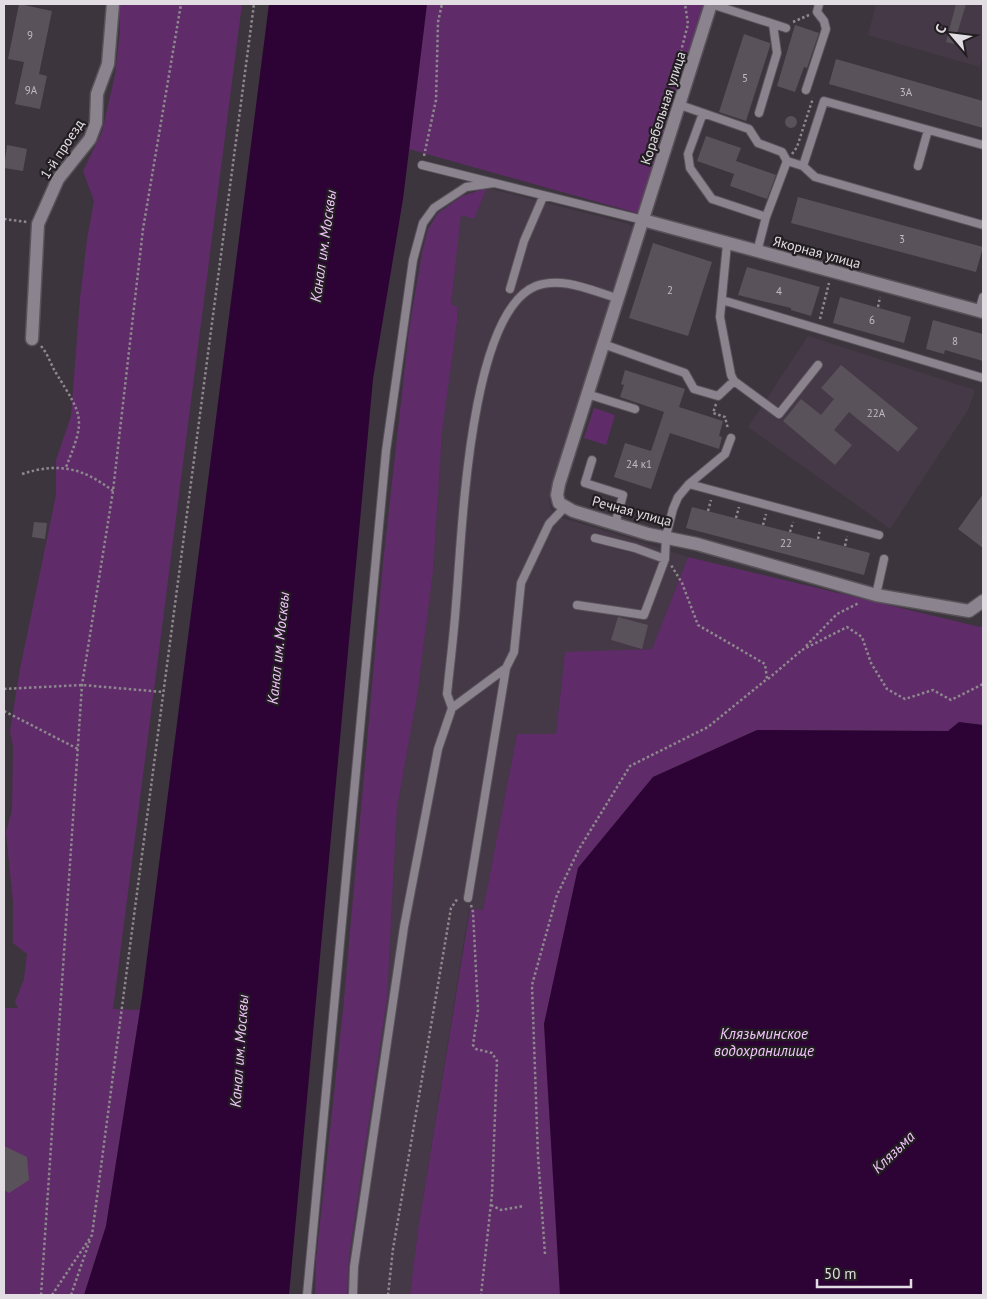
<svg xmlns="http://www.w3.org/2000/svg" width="987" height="1299" viewBox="0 0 987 1299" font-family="'PT Sans',sans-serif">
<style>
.built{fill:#453947}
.green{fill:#5f2c69}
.water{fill:#2d0335}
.building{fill:#5a525b}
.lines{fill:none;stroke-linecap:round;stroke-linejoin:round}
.lane-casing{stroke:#585259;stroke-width:10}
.street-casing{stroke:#585259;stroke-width:15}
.path{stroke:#8e888e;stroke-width:2.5;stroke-dasharray:2.5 2.5;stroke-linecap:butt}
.lane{stroke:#8b838d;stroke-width:8}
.street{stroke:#8b838d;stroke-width:12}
.labels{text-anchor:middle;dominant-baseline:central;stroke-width:4.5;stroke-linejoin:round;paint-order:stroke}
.number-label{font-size:11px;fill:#c0bac0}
.street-label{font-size:14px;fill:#e2dde2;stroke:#211d21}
.water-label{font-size:15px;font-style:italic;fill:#f4c5fd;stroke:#211d21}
</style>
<rect width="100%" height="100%" fill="#3c353d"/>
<path class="built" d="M 876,4 L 983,4 L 983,56 L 980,67 L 868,35 Z
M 487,188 L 629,224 L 633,228 L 549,499 L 551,509 L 560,517 L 688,557 L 652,649 L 565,653 L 556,734 L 517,734 L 483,911 L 469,909 L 418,1229 L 410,1295 L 347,1295 L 349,1257 L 387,998 L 397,808 L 417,697 L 433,572 L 442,432 L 457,322 L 457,307 L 451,305 L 461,214 L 474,219 Z
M 808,336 L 975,390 L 968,410 L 890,529 L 748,427 Z"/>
<path class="green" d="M 119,4 L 242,4 L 113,1009 L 140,1010 L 106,1226 L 84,1295 L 4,1295 L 4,1008 L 18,1008 L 15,1002 L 24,979 L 27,954 L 13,943 L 13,902 L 6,832 L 12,810 L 13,747 L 10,731 L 20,669 L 56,495 L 56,460 L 71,416 L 80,299 L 87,239 L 94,201 L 83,171 L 102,132 L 115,75 L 120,31 Z
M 427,4 L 717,4 L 710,32 L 651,217 L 409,149 Z
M 487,188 L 474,219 L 461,215 L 451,305 L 457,306 L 457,322 L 442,432 L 433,572 L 417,697 L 397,808 L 387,998 L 349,1257 L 347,1295 L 315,1295 L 316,1260 L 343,1010 L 383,563 L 409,330 L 422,252 L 428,229 L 438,213 L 462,196 Z
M 594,408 L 615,415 L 606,445 L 584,438 Z
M 688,557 L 980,627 L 983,625 L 983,725 L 959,722 L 948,731 L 757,730 L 653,777 L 578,868 L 544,1024 L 560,1295 L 410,1295 L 418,1229 L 470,909 L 483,910 L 517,734 L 556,734 L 565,652 L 652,649 Z"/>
<path class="water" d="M 269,4 L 427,4 L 403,199 L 373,379 L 289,1295 L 84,1295 L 106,1226 L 142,997 Z
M 959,722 L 983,725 L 983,1295 L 560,1295 L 544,1024 L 578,868 L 653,777 L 757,730 L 948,731 Z"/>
<path class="building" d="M 19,4 L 52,11 L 39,74 L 47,76 L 40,109 L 15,104 L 24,62 L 8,59 Z
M 956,4 L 966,4 L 954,44 L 946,42 Z
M 795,25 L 819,33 L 807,68 L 804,67 L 795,92 L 777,86 Z
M 744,34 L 770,43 L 770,46 L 746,121 L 719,112 Z
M 836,59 L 983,101 L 983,128 L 829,84 Z
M785 122a6 6 0 1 1 12 0a6 6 0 1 1-12 0Z
M 706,136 L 741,148 L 736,161 L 776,175 L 767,199 L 730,186 L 734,174 L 697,161 Z
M 7,145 L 27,149 L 23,171 L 4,168 Z
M 798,197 L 983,247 L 976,272 L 791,223 Z
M 653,243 L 712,262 L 688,336 L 629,318 Z
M 747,267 L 820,287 L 811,316 L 791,310 L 791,308 L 738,295 Z
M 840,297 L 911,317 L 904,343 L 833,323 Z
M 933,320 L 983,334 L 983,361 L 945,350 L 944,354 L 926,349 Z
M 841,365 L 918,428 L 898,452 L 849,412 L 834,430 L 852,445 L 835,465 L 783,421 L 801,399 L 821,415 L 834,399 L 821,388 Z
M 625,370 L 685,389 L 679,407 L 723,421 L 719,436 L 722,437 L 719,449 L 670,433 L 651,489 L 614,477 L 625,443 L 651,451 L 664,412 L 620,397 L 624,385 L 621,384 Z
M 983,494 L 983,548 L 958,529 Z
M 692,507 L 870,553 L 864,575 L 686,528 Z
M 34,522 L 47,523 L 45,539 L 32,537 Z
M 618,617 L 648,625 L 642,649 L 611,640 Z
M 4,1146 L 27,1157 L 29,1180 L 9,1193 L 4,1190 Z"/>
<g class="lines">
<g class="lane-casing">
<path id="lane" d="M 711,4 L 786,28
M 806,90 L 826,29 L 824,21 L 817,12 L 819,4
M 680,105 L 749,129 L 758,143 L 782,152 L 787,161 L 803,166 L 824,101 L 983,145
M 703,113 L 688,154 L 690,168 L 712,199 L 766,217 L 757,252
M 759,113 L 777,53 L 773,24
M 422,165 L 643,220
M 803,166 L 815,177 L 983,225
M 918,166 L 928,130
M 766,217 L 787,161
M 727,244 L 720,317 L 731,375 L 734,381 L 779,414 L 818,365
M 510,289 L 524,241 L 543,197
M 722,300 L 983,378
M 979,311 L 983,297
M 603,344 L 685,373 L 694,389 L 718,396 L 734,381
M 587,394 L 635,409
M 592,460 L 585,483 L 623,495 L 615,524
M 689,484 L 725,454 L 731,438
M 595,538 L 635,548 L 665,559
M 876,595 L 884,559
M 577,605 L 644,615 L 665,559 L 666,536 L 673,509 L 678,497 L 689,484 L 879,535
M 452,708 L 506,668 L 514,652 L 521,583 L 549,524 L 565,507
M 468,898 L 506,668
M 307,1295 L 386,451 L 413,260 L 423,223 L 434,208 L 466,187 L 494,183
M 353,1295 L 354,1267 L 404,927 L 438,749 L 452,708 L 447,694 C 450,664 454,634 456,604 C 462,539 468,313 536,286 C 562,276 592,291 617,298"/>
</g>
<g class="street-casing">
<path id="street" d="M 711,4 L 559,484 L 557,495 L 559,503 L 573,511 L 648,534 L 697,544 L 876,595 L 969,611 L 983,601
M 643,220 L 983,312
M 32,339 L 38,224 L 58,179 L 90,139 L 96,123 L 97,94 L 108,64 L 113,4"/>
</g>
<path class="path" d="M 793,22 L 809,15
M 682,60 L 679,59 L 688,24 L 685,4
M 792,154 L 797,147 L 813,98
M 424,156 L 436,100 L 438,22 L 442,4
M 4,219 L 27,222
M 878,307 L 880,297
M 820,319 L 829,283
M 41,346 C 48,354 51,365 56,373 C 83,417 86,418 66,467
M 716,404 L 713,413 L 725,417 L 728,429
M 22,474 C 59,462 83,468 113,491
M 708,511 L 711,500
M 736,518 L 739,507
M 763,525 L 766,514
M 790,532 L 793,522
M 818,539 L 820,529
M 845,546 L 847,536
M 806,646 L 837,614 L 859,603
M 802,650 L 847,627 L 862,637 L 871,663 L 887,689 L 905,699 L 933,690 L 951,700 L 983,684
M 768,679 L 802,650
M 4,689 L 82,685 L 163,692
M 4,711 L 78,749
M 471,905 L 473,912 L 478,1010 L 473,1045 L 476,1049 L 492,1053 L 497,1061 L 492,1194 L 481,1295
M 491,1205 L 501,1210 L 524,1206
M 545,1254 L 538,1156 L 532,985 L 557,895 L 579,849 L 630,766 L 708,727 L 767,679 L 765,664 L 698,625 L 682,583 L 671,565
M 41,1295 L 82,685 L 113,491 L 143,229 L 181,4
M 52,1295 L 92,1235 L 254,4
M 71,1295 L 90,1240
M 388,1295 L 393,1249 L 451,908 L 458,898"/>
<use href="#lane" class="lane"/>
<use href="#street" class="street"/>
</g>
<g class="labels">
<g class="number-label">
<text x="30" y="35">9</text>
<text x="745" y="78">5</text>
<text x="31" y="90">9А</text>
<text x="906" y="92">3А</text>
<text x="902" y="239">3</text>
<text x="670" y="290">2</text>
<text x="779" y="291">4</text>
<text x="872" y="320">6</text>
<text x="955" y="341">8</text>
<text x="876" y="413">22А</text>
<text x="639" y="464">24 к1</text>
<text x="786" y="543">22</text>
</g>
<g class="street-label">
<text transform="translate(663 108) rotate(-72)">Корабельная улица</text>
<text transform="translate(62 149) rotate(-57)">1-й проезд</text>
<text transform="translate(817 252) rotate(15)">Якорная улица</text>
<text transform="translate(632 511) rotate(15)">Речная улица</text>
</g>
<g class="water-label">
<text transform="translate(323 246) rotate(-82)">Канал им. Москвы</text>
<text transform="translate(278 648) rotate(-84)">Канал им. Москвы</text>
<text x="764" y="1033">Клязьминское<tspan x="764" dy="17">водохранилище</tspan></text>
<text transform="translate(239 1051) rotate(-86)">Канал им. Москвы</text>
<text transform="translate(893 1152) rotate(-44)">Клязьма</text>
</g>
</g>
<rect width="987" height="1299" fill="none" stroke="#e2dde2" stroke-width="10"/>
<g transform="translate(952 35) rotate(298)" stroke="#211d21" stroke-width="4" paint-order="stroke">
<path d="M0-4L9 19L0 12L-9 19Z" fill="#e2dde2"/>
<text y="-8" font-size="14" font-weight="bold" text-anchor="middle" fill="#e2dde2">С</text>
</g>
<path d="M817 1279v8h94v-8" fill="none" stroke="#e2dde2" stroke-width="2.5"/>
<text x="824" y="1279" font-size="15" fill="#e2dde2" stroke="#211d21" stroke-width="4" paint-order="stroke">50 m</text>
</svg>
